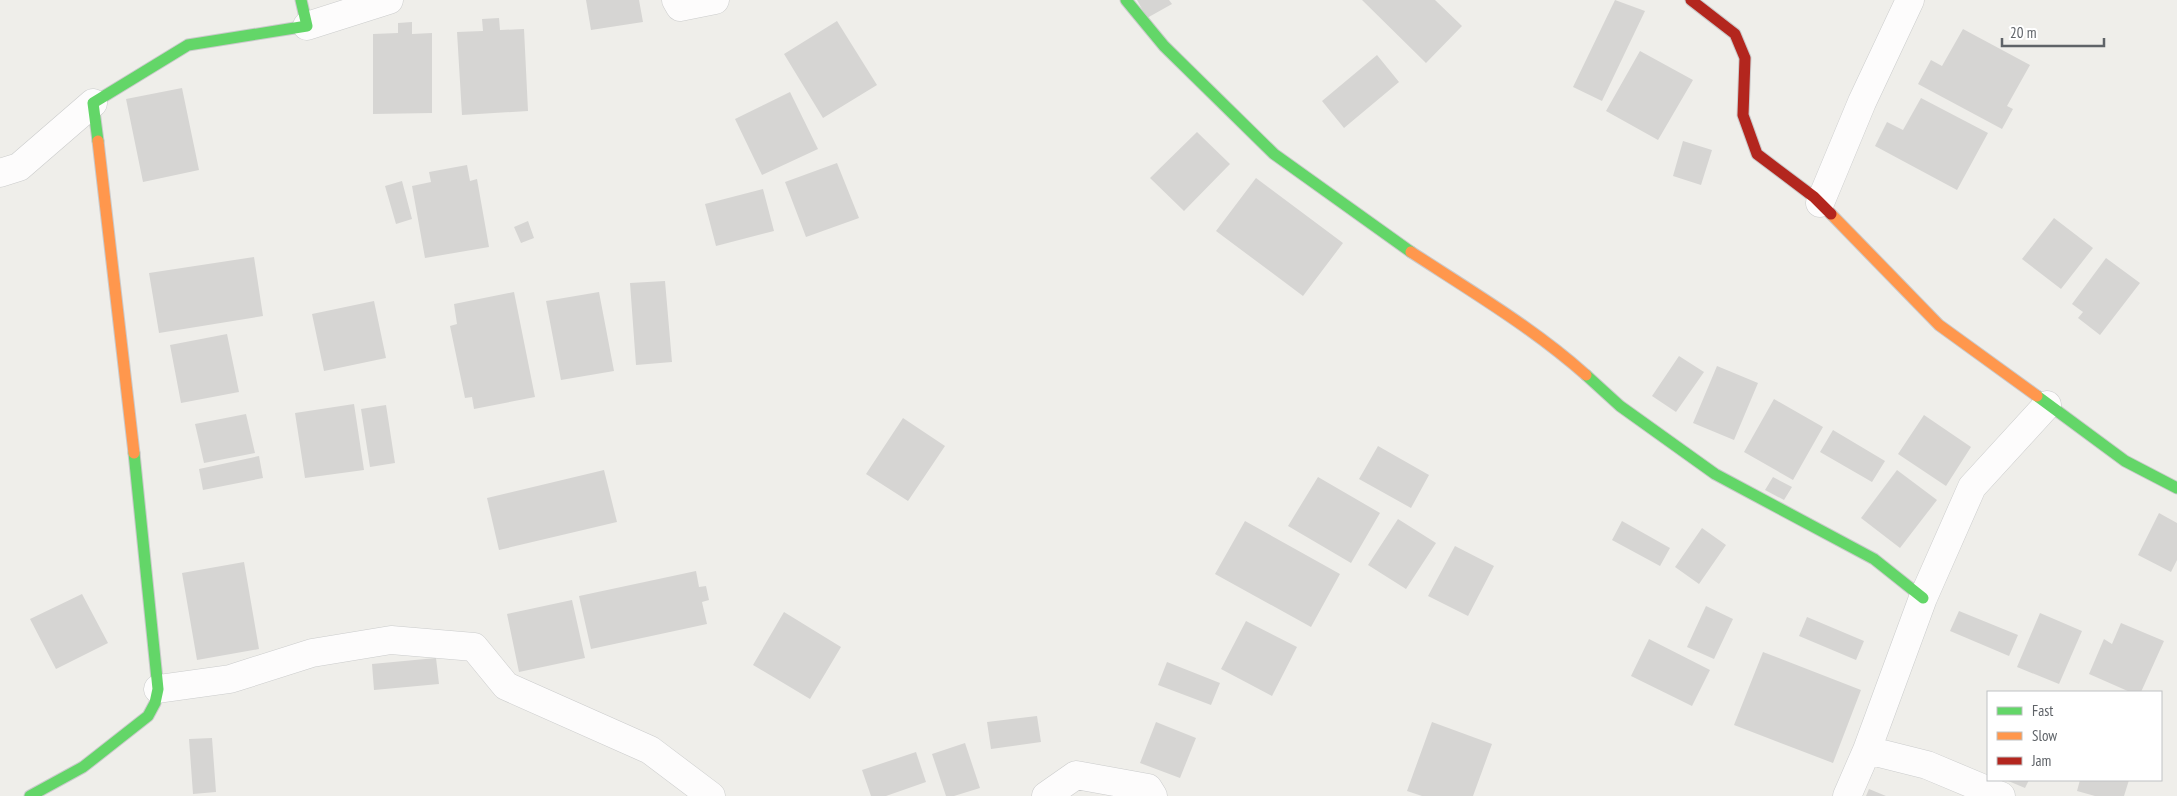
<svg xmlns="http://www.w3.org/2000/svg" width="2177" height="796" viewBox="0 0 2177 796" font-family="'PT Sans Narrow',sans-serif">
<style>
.building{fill:#d6d5d3}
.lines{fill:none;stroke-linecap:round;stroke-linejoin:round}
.street-casing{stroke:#cbcccc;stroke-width:29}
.fast-casing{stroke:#cacacb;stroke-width:13}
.slow-casing{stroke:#cacacb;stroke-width:13}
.jam-casing{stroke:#cacacb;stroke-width:13}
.street{stroke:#fdfcfc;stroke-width:28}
.fast{stroke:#63d668;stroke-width:11}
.slow{stroke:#ff974d;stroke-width:11}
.jam{stroke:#b3261e;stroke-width:11}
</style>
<rect width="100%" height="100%" fill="#efeeea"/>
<path class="building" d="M 586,0 L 639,0 L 643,22 L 591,30 Z
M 1137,0 L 1169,0 L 1172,4 L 1147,18 Z
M 1362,0 L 1435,0 L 1462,26 L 1426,63 Z
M 1615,0 L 1645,11 L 1602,101 L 1573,87 Z
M 499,18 L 500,30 L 524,29 L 528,111 L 462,115 L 457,32 L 483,31 L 482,19 Z
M 837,21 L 877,85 L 823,118 L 784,54 Z
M 412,22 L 412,34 L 432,33 L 432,113 L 373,114 L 373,34 L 398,33 L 398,23 Z
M 1963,29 L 2030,65 L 2007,106 L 2013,109 L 2002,129 L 1918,84 L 1931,60 L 1942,66 Z
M 1640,51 L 1693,80 L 1658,140 L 1606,111 Z
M 1377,55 L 1399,82 L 1344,128 L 1322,101 Z
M 182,88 L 199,170 L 143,182 L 126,99 Z
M 790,92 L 818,149 L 762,175 L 735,119 Z
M 1921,98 L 1988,133 L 1957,190 L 1875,146 L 1887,122 L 1903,130 Z
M 1197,132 L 1230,164 L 1184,211 L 1150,178 Z
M 1683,141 L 1712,150 L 1701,185 L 1673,176 Z
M 837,163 L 859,218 L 806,237 L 785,182 Z
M 467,165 L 470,181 L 477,179 L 489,247 L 425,258 L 412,186 L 431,182 L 429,172 Z
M 1256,178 L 1343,243 L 1303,296 L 1216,231 Z
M 402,181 L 412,219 L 396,224 L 385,186 Z
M 763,189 L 774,231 L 716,246 L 705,204 Z
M 2054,218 L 2093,248 L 2061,289 L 2022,259 Z
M 528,221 L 534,238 L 521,243 L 514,227 Z
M 254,257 L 263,316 L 159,333 L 149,273 Z
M 2106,258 L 2140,283 L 2100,335 L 2078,318 L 2083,312 L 2072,304 Z
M 665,281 L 672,362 L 636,365 L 630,283 Z
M 514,292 L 535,397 L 474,409 L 472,397 L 465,398 L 450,326 L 457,324 L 454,304 Z
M 599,292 L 614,371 L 561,380 L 546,301 Z
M 374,301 L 386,358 L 324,371 L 312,314 Z
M 227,334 L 239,392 L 181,403 L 170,345 Z
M 1679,356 L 1704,372 L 1676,412 L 1652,396 Z
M 1717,366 L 1758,383 L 1734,440 L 1693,423 Z
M 1774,399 L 1823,427 L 1793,480 L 1744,452 Z
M 354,404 L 364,470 L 305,478 L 295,413 Z
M 386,405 L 395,463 L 370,467 L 361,409 Z
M 246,414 L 255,453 L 204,463 L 195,424 Z
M 1924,415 L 1971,447 L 1946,486 L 1898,454 Z
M 903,418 L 945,446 L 908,501 L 866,474 Z
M 1833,430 L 1885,461 L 1872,482 L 1820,452 Z
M 1378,446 L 1429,475 L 1411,508 L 1359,479 Z
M 259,456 L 263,478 L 203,490 L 199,469 Z
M 604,470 L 617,522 L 499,550 L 487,498 Z
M 1897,470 L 1937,500 L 1900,548 L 1861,518 Z
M 1318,477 L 1380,513 L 1351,563 L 1288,526 Z
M 1773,477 L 1792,487 L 1784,500 L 1765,490 Z
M 2159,513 L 2177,523 L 2177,560 L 2171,572 L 2138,555 Z
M 1398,519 L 1436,543 L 1406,589 L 1368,565 Z
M 1245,521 L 1340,574 L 1311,627 L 1215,574 Z
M 1622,521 L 1670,548 L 1660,566 L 1612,540 Z
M 1702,528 L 1726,545 L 1699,584 L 1675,567 Z
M 1455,546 L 1494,566 L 1468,616 L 1428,596 Z
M 244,562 L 259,649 L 197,660 L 182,573 Z
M 696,571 L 699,587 L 706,586 L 709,600 L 702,602 L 707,624 L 591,649 L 579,596 Z
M 82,594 L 108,643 L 56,669 L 30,619 Z
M 572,600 L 585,658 L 519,672 L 507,614 Z
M 1706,606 L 1733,619 L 1714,659 L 1687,647 Z
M 1959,611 L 2018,635 L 2009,656 L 1950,631 Z
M 784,612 L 841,647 L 810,699 L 753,665 Z
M 2040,613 L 2082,631 L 2059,684 L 2017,667 Z
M 1807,617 L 1864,641 L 1856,660 L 1799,636 Z
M 1246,621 L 1297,647 L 1272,696 L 1221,669 Z
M 2121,623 L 2164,641 L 2141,692 L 2130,692 L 2089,674 L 2104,639 L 2112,644 Z
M 1649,639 L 1710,670 L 1692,706 L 1631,676 Z
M 1763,652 L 1861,690 L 1833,763 L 1734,725 Z
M 436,658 L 439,684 L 374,690 L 372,664 Z
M 1167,662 L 1220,683 L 1211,705 L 1158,685 Z
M 1037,716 L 1041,742 L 991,749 L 987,722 Z
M 1156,722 L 1196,738 L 1180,778 L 1140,763 Z
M 1432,722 L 1492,744 L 1473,796 L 1422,796 L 1407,791 Z
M 212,738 L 216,792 L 193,794 L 189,739 Z
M 965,743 L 980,788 L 954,796 L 946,796 L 932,754 Z
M 916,752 L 926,782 L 886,796 L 871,796 L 862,770 Z
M 2006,780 L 2029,780 L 2025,788 Z
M 2080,780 L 2129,780 L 2124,796 L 2095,796 L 2077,791 Z
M 1869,789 L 1886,796 L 1866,796 Z"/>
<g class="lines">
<g class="street-casing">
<path id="street" d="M 676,0 L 680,7 L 715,0
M 307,26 L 389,0
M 0,173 L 19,167 L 93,103
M 1820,203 L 1862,102 L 1910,0
M 158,689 L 230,679 L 312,653 L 391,640 L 474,647 L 506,686 L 650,750 L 711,796
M 1867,750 L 1927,765 L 2001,796
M 1046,796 L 1076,775 L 1148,788 L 1153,796
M 1847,796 L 1867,750 L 1923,598 L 1972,487 L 2047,405"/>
</g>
<g class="fast-casing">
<path id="fast" d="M 1126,0 L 1164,46 L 1274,154 L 1411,252
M 98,141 L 93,103 L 188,45 L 307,26 L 301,0
M 1586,375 L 1620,406 L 1715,474 L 1874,559 L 1923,598
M 2037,396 L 2125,461 L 2177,488
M 30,796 L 83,767 L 148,716 L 155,703 L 158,689 L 134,453"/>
</g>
<g class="slow-casing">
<path id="slow" d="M 98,141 L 134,453
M 1831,214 L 1939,325 L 2037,396
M 1411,252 C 1471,291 1533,328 1586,375"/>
</g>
<g class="jam-casing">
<path id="jam" d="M 1691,0 L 1735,34 L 1745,58 L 1743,115 L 1757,154 L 1814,197 L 1831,214"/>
</g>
<use href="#street" class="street"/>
<use href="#fast" class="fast"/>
<use href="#slow" class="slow"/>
<use href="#jam" class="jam"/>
</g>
<rect x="1987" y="691" width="175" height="90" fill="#ffffff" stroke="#bfc1c3"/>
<rect x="1997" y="707" width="25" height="8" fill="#63d668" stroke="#bfc1c3"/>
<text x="2032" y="716" font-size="15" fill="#5f6368">Fast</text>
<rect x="1997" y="732" width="25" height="8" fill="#ff974d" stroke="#bfc1c3"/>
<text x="2032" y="741" font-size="15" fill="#5f6368">Slow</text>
<rect x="1997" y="757" width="25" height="8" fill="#b3261e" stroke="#bfc1c3"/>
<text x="2032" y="766" font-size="15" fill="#5f6368">Jam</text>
<path d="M2002 38v8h102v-8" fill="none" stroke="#5f6368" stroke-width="2.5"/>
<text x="2010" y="38" font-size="15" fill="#5f6368" stroke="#ffffff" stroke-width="4" paint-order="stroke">20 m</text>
</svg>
